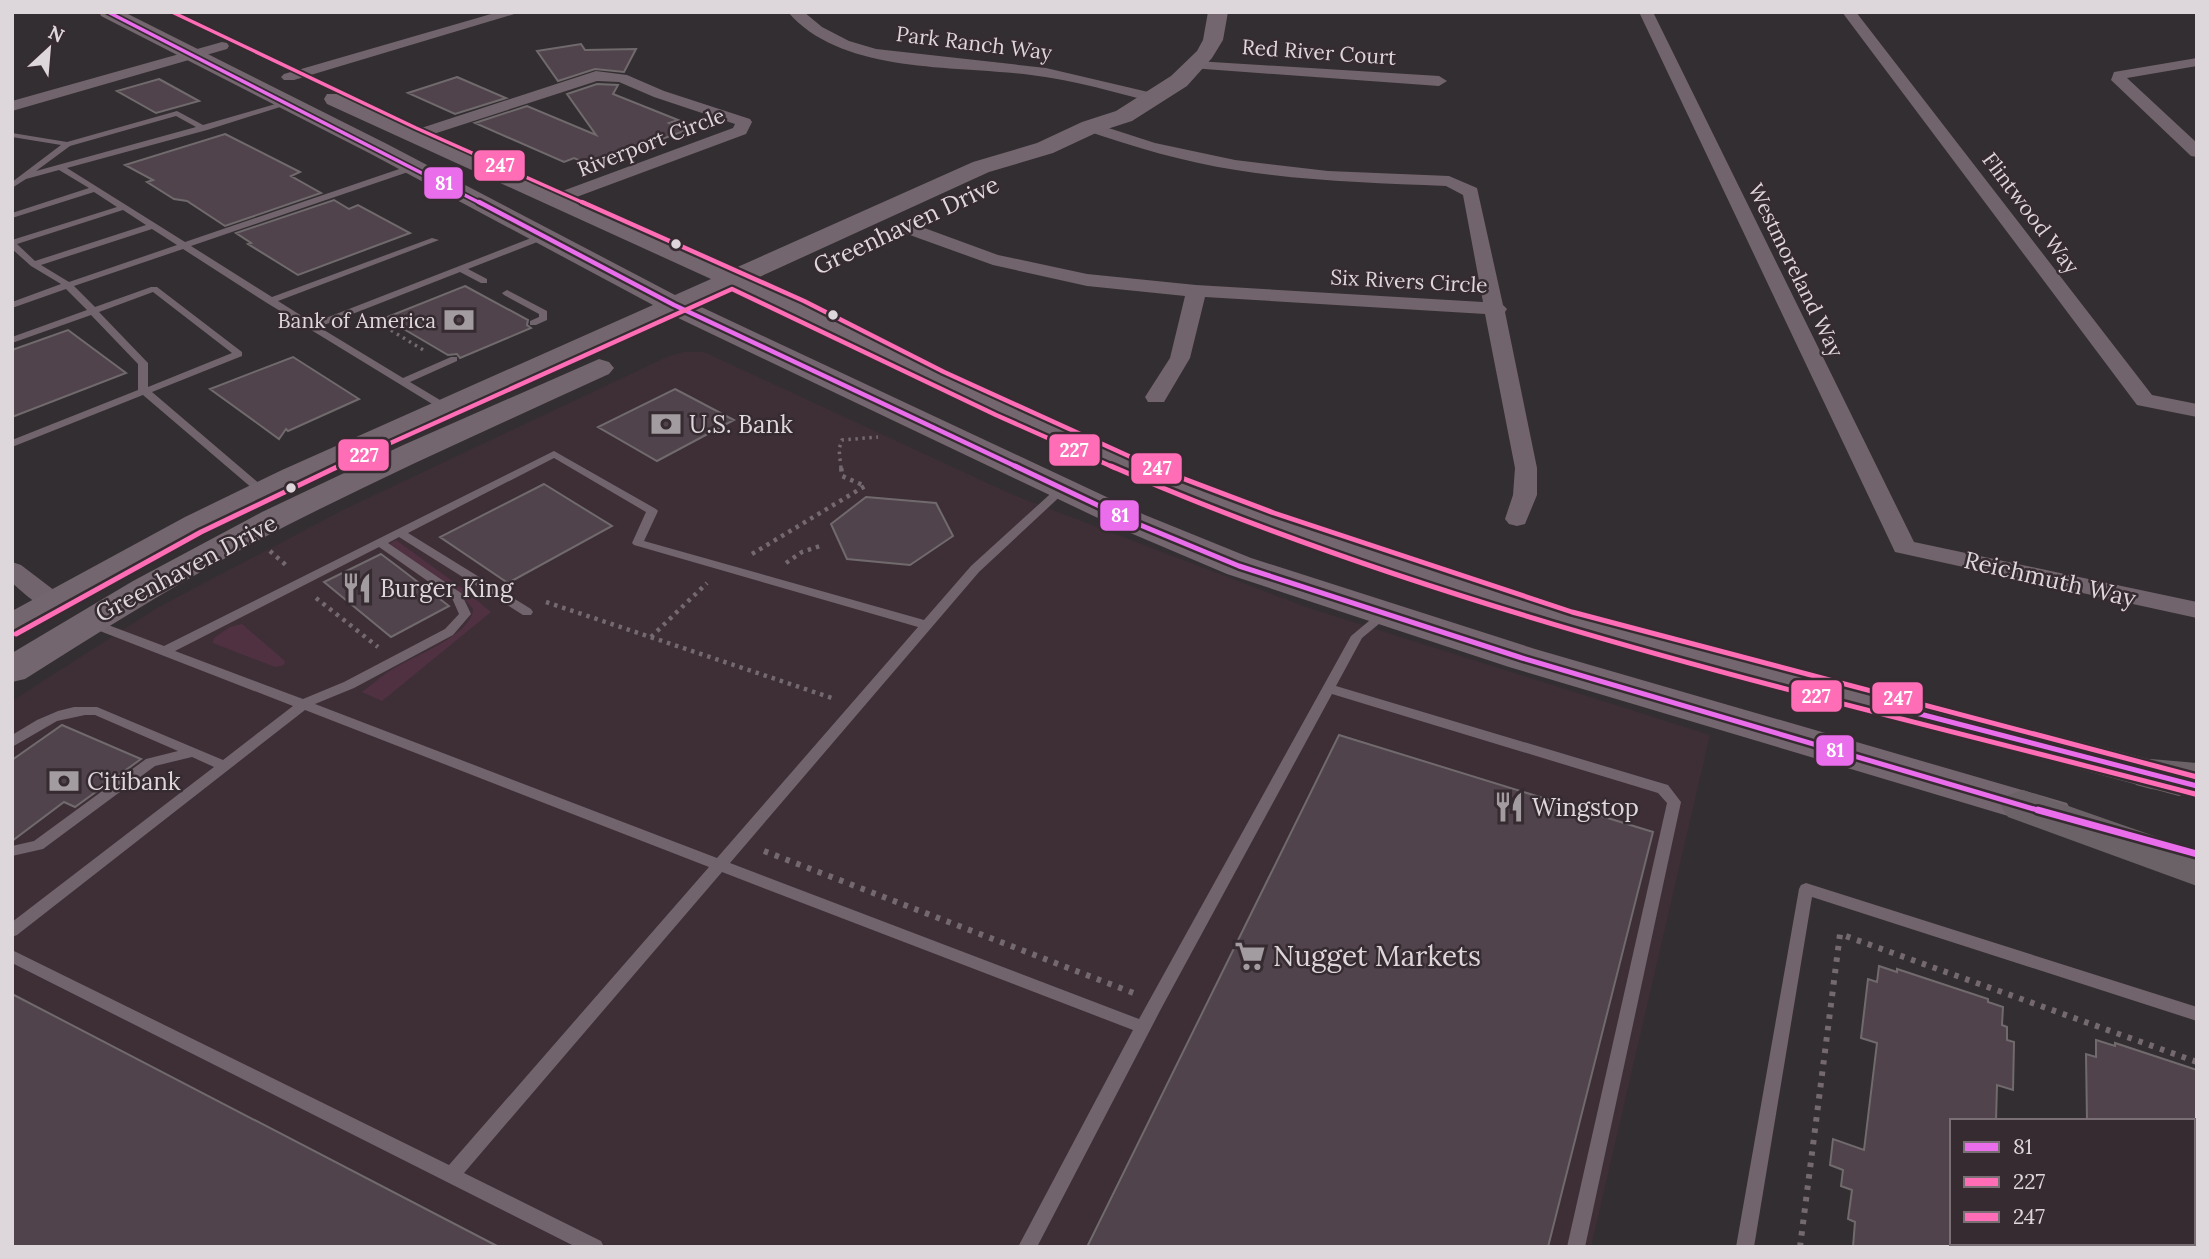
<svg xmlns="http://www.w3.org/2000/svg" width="2209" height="1259" viewBox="0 0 2209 1259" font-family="Lora,serif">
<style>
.built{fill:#3e2f37}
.green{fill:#503142}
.building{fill:#50434b;stroke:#706a6d;stroke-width:2}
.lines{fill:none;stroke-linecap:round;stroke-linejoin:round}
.path-far2{stroke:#74696e;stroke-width:3.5;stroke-dasharray:2.5 4.5;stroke-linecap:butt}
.path-far1{stroke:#74696e;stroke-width:4.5;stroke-dasharray:3.5 5;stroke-linecap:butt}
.path{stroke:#74696e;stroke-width:6;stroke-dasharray:4.5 7;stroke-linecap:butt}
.lane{fill:#72646c;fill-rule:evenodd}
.street{fill:#72646c;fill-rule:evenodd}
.secondary{fill:#74666e;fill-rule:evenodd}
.highway{fill:#6b6267;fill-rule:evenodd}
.bus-1-far3-casing{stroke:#362b31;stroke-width:7}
.bus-1-far2-casing{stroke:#362b31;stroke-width:9}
.bus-1-far1-casing{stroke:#362b31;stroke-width:10}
.bus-1-casing{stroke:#362b31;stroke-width:12}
.bus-2-far1-casing{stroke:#362b31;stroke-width:9}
.bus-2-casing{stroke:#362b31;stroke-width:10}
.bus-3-far2-casing{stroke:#362b31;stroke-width:7}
.bus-3-far1-casing{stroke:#362b31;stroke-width:9}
.bus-3-casing{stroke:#362b31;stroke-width:10}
.bus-1-far3{stroke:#ea6dec;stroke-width:3.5}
.bus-1-far2{stroke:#ea6dec;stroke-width:4.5}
.bus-1-far1{stroke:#ea6dec;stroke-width:5}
.bus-1{stroke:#ea6dec;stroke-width:7}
.bus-2-far1{stroke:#fe6db5;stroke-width:4.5}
.bus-2{stroke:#fe6db5;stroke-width:5}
.bus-3-far2{stroke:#fe6db5;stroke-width:3.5}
.bus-3-far1{stroke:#fe6db5;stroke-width:4.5}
.bus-3{stroke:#fe6db5;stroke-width:5}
.bus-dot{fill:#ddd6da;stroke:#362b31;stroke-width:2.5}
.labels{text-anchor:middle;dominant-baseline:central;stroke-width:5;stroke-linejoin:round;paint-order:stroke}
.far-street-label{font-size:21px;fill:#ddd6da;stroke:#362b31}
.far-poi-label{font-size:21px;fill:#ddd6da;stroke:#362b31;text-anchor:end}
.street-label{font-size:24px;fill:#ddd6da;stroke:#362b31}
.poi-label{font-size:24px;fill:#ddd6da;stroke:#362b31;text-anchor:start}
.near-poi-label{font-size:28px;fill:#ddd6da;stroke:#362b31;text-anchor:start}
.line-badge{stroke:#362b31;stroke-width:2.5}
.badge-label{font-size:19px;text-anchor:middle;font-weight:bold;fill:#fff}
</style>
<rect width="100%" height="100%" fill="#332e31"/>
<path class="built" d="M 684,352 L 704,352 L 1011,494 L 1306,607 L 1710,735 L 1591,1247 L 12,1247 L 12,701 L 157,608 L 343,510 L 669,356 Z"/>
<path class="green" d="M 396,540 L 466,591 L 460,595 L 390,544 Z
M 469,594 L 491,612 L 382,701 L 362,692 C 372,685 382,675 393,669 C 414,656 472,635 473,609 L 464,598 Z
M 242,624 L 285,661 L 284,665 L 275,667 L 213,643 L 214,638 L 230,627 Z"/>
<path class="building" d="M 581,44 L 585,50 L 636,49 L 624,72 L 595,69 L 558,81 L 537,51 Z
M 457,77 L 506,98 L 455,114 L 408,93 Z
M 159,79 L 199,101 L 156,113 L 117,91 Z
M 597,84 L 618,85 L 613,94 L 678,120 L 669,123 L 687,130 L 590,165 L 574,158 L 564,162 L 475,123 L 527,106 L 596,135 L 567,94 Z
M 225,134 L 300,172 L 291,176 L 321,193 L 225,226 L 187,201 L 174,199 L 147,182 L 153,180 L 125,165 Z
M 334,200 L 349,209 L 358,205 L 410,233 L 298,275 L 248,244 L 251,243 L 236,233 Z
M 465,286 L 528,320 L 527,325 L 531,328 L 460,358 L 457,354 L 448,355 L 385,318 Z
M 68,330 L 126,373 L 12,417 L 12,350 Z
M 293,357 L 359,399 L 288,431 L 286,429 L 279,439 L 210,389 Z
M 675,389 L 734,420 L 657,461 L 598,427 Z
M 544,484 L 612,526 L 508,583 L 440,537 Z
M 866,497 L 936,503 L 953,536 L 910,565 L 847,559 L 831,524 Z
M 381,554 L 397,566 L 449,606 L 391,637 L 324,582 Z
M 62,725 L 141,759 L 75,807 L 64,802 L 12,841 L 12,760 Z
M 1339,735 L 1653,832 L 1548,1247 L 1087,1247 Z
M 1879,966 L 1897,972 L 1897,969 L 1988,999 L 1988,1002 L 2003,1007 L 2002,1025 L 2007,1027 L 2007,1040 L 2014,1042 L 2013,1090 L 1997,1085 L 1996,1121 L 1952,1121 L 1952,1247 L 1853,1247 L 1855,1222 L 1848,1219 L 1852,1190 L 1841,1186 L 1843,1170 L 1830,1165 L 1833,1139 L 1864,1150 L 1877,1043 L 1861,1038 L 1868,979 L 1877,982 Z
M 12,994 L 499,1247 L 12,1247 Z
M 2096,1040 L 2115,1046 L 2115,1043 L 2197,1070 L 2197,1121 L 2087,1121 L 2086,1054 L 2096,1057 Z"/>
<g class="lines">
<path class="path-far2" d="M 379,323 L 425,351
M 841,468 L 839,449 L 842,440 L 878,437"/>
<path class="path-far1" d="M 270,551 L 287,566
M 752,554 L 865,486 L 842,476 L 841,466
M 786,563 L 802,552 L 823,545
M 316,598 L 378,647
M 546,602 L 832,698
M 651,637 L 707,583"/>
<path class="path" d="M 764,851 L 1136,994
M 1800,1247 L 1840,934 L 2197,1062"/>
<path class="lane" d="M 286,101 L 293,103 L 207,130 L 67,168 L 185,242 L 411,165 L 417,165 L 417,169 L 191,246 L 272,297 L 432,238 L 439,240 L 278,301 L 313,323 L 539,235 L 545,235 L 545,239 L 468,269 L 487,279 L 487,283 L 481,283 L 460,272 L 319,327 L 403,378 L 451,357 L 457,357 L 457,361 L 410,382 L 450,406 L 450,410 L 442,410 L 267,303 L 183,249 L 74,286 L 95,307 L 151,287 L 157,287 L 242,352 L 242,356 L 152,392 L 267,490 L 268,492 L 267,494 L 259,494 L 143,395 L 12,447 L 12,440 L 138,390 L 138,364 L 91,315 L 12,343 L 12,337 L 87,310 L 66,289 L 12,308 L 12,302 L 61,284 L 31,266 L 12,249 L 12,240 L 117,207 L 94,192 L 12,218 L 12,213 L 89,188 L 59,170 L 26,179 L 12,188 L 12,182 L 61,145 L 12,137 L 12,133 L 67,142 L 177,111 L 203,125 ZM 176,116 L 196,127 L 36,171 L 70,146 ZM 123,210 L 146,225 L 35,261 L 17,244 ZM 152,229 L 177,245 L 69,282 L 41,265 ZM 153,292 L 232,353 L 148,387 L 148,363 L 99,312 Z
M 507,290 L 547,311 L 547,320 L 536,325 L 530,325 L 530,321 L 539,317 L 539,314 L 504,295 L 502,293 Z
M 554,451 L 656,509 L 658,511 L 644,541 L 924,620 L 971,566 L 1059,486 L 1067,486 L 1068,488 L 1067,490 L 979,572 L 730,863 L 1139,1019 L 1351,636 L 1381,611 L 1389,611 L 1391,614 L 1362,638 L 1336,686 L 1668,785 L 1681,802 L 1585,1247 L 1567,1247 L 1667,803 L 1658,793 L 1332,694 L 1162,1007 L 1037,1247 L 1018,1247 L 1133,1030 L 722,872 L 464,1173 L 601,1241 L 604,1247 L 576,1247 L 12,963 L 12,950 L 449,1165 L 709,867 L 305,710 L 17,935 L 12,937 L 12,922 L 214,767 L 192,757 L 155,766 L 43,849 L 12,856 L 12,846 L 34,841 L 146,759 L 178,751 L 95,715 L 85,715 L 57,721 L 12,747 L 12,735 L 37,720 L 58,711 L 74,707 L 97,707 L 223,760 L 293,706 L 87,626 L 85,623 L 87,620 L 95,620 L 164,646 ZM 554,458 L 646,512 L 632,543 L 634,545 L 918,627 L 717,858 L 315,704 L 354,688 L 453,635 L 471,614 L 461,593 L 388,543 L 399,537 L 523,615 L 531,615 L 533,612 L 531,609 L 408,533 ZM 379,547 L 452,598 L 459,614 L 445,629 L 344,682 L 303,699 L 175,651 Z
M 1806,883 L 2197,1007 L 2197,1021 L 1812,897 L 1754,1247 L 1736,1247 L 1799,889 L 1801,885 Z"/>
<path class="street" d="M 498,12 L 521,12 L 294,80 L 284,80 L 281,77 L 284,74 Z
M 788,12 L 804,12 L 822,27 L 849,41 L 876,49 L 1046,68 L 1161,95 L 1164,98 L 1156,103 C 1114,92 1074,80 1031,75 C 956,65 842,75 788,12 Z
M 1639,12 L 1653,12 L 1914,542 L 2197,602 L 2197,618 L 1895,552 Z
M 1842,12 L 1856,12 L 2152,395 L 2197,404 L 2197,417 L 2137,405 Z
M 222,42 L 227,43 L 229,46 L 227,49 L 12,111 L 12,101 Z
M 2197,58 L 2197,66 L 2127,78 L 2197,143 L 2197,157 L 2191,156 L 2111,80 L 2114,72 Z
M 1196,61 L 1439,76 L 1447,81 L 1439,86 L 1191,68 L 1189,65 Z
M 596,71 L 627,75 L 664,91 L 750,119 L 752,122 L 746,134 L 555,205 L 549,204 L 546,200 L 549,196 L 733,128 L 735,124 L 654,97 L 619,82 L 597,81 L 418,139 L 406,139 L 404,136 L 406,133 Z
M 1090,122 L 1155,143 L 1235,160 L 1328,171 L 1449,176 L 1477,188 L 1503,305 L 1507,309 L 1505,312 L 1537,468 L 1537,495 L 1525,524 L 1517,526 L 1509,524 L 1505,519 L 1513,495 L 1515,468 L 1485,314 L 1205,297 L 1190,358 L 1164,402 L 1148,402 L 1145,397 L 1170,358 L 1185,296 L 1087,286 L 993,265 L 896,230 L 893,226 L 902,221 L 908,222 L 998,255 L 1087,274 L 1196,285 L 1483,302 L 1463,195 L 1446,186 C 1375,183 1305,181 1236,170 C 1184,162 1134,147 1084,130 L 1082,127 Z
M 12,562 L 21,565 L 63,597 L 67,603 L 63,609 C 43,614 27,595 12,583 Z"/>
<path class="secondary" d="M 99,12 L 124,12 L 387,144 L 675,295 L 711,279 L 327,104 L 324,99 L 327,94 L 343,94 L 733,269 L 973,162 L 1037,143 L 1082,122 L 1116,111 L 1171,76 L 1197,51 L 1203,40 L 1208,12 L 1228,12 L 1223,40 L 1212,58 L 1187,86 L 1132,121 L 1098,132 L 1053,153 L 989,172 L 755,279 L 1051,419 L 1158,467 L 1283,514 L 1582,611 L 2194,771 L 2197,786 L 2194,791 L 2179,796 L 1557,628 L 1259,528 L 1136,481 L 1029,433 L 733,289 L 697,305 L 1145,515 L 1251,558 L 1535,649 L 2067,803 L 2073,814 L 2067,825 L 2052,829 L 1509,667 L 1227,574 L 1121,529 L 674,316 L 304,484 L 209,531 L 25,634 L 12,638 L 12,611 L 185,517 L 282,470 L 653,305 L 371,154 L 101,16 Z
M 599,359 L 609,362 L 614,368 L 609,374 C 485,431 360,486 240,550 C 166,590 96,634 25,679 L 12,682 L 12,653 L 133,581 L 262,512 L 401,446 Z"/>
<path class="highway" d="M 2151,759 L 2197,763 L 2197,793 L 2151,789 L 2136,785 L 2130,774 L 2136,763 Z
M 2023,790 L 2197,851 L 2197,886 L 2008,817 L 2001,806 L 2008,795 Z"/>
<g class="bus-1-far3-casing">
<path id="bus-1-far3" d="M 108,12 L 482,204"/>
</g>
<g class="bus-1-far2-casing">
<path id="bus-1-far2" d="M 479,202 L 674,305 L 1019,468"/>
</g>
<g class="bus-1-far1-casing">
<path id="bus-1-far1" d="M 1015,466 L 1133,522 L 1239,566 L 1522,658 L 2044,812
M 1916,713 L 2197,786"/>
</g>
<g class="bus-1-casing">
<path id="bus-1" d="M 2038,810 L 2197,854"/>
</g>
<g class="bus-2-far1-casing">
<path id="bus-2-far1" d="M 335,468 L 732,289 L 996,415 L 1115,468"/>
</g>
<g class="bus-2-casing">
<path id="bus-2" d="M 1111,466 C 1457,617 1831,699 2195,794
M 16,634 L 201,532 L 339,466"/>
</g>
<g class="bus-3-far2-casing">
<path id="bus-3-far2" d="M 172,12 L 416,128 L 586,204"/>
</g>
<g class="bus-3-far1-casing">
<path id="bus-3-far1" d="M 582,202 L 804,301 L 944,372 L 1155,468"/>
</g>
<g class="bus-3-casing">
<path id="bus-3" d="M 1150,466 L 1274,513 L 1572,612 L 2197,777"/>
</g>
<use href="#bus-1-far3" class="bus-1-far3"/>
<use href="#bus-1-far2" class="bus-1-far2"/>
<use href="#bus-1-far1" class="bus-1-far1"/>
<use href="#bus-1" class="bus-1"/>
<use href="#bus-2-far1" class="bus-2-far1"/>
<use href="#bus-2" class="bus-2"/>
<use href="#bus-3-far2" class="bus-3-far2"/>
<use href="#bus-3-far1" class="bus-3-far1"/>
<use href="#bus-3" class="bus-3"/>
</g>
<defs>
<g id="bank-bare" transform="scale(2.415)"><path d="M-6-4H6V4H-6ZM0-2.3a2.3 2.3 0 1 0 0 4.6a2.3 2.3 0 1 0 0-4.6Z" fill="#a29b9f" stroke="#362b31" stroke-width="2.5" paint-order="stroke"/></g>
<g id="restaurant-bare" transform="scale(2.415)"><path d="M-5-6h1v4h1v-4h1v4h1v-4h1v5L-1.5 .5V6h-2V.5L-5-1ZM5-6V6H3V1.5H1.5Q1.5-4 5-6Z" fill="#a29b9f" stroke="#362b31" stroke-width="2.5" paint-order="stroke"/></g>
<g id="supermarket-bare" transform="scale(2.415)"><path d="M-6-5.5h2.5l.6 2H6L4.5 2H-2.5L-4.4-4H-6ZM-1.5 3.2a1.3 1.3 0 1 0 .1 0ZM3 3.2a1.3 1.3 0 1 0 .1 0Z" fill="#a29b9f" stroke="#362b31" stroke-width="2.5" paint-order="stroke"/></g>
</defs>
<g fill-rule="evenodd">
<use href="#bank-bare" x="459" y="320"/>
<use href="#bank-bare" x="666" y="424"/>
<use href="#restaurant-bare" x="357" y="588"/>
<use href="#bank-bare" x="64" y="781"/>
<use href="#restaurant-bare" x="1509" y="807"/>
<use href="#supermarket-bare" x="1250" y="956"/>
</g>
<g class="bus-dot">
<circle cx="676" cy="244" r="6"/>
<circle cx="833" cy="315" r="6"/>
<circle cx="291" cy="488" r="6"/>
</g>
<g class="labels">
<g class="far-street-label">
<text transform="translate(974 43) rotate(7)">Park Ranch Way</text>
<text transform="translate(1319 52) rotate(4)">Red River Court</text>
<text transform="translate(651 142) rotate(-21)">Riverport Circle</text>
<text transform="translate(2031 213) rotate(53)">Flintwood Way</text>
<text transform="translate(1796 270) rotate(64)">Westmoreland Way</text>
<text transform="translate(1409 281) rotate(3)">Six Rivers Circle</text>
</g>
<g class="far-poi-label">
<text x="436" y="320">Bank of America</text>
</g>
<g class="street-label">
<text transform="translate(906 225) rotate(-25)">Greenhaven Drive</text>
<text transform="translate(186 568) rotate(-28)">Greenhaven Drive</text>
<text transform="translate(2050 579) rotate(13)">Reichmuth Way</text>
</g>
<g class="poi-label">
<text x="689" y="424">U.S. Bank</text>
<text x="380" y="588">Burger King</text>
<text x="87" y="781">Citibank</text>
<text x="1532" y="807">Wingstop</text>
</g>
<g class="near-poi-label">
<text x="1273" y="956">Nugget Markets</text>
</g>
</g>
<g class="line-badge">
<rect x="473" y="149" width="53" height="33" rx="7" fill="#fe6db5"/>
<rect x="423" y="166" width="41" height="34" rx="7" fill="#ea6dec"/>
<rect x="1048" y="433" width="53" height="34" rx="7" fill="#fe6db5"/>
<rect x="337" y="438" width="53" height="34" rx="7" fill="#fe6db5"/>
<rect x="1130" y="452" width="53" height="33" rx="7" fill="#fe6db5"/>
<rect x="1099" y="499" width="41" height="33" rx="7" fill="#ea6dec"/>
<rect x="1790" y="679" width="53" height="34" rx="7" fill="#fe6db5"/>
<rect x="1871" y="681" width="53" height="34" rx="7" fill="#fe6db5"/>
<rect x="1815" y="734" width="40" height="33" rx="7" fill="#ea6dec"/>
</g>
<g class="badge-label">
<text x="500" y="172">247</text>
<text x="444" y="190">81</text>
<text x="1074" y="457">227</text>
<text x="364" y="462">227</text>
<text x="1157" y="475">247</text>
<text x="1120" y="522">81</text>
<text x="1816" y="703">227</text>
<text x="1898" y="705">247</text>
<text x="1835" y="757">81</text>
</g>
<rect width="2209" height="1259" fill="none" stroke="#ddd6da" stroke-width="28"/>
<rect x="1950" y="1119" width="245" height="126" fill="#362b31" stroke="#796f75" stroke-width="2"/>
<rect x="1964" y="1142" width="35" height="10" fill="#ea6dec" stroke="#796f75" stroke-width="2"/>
<text x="2013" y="1154" font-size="21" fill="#ddd6da">81</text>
<rect x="1964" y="1177" width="35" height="10" fill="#fe6db5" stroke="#796f75" stroke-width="2"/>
<text x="2013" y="1189" font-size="21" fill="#ddd6da">227</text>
<rect x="1964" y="1212" width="35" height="10" fill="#fe6db5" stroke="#796f75" stroke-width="2"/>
<text x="2013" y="1224" font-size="21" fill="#ddd6da">247</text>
<g transform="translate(49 49) rotate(26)" stroke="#362b31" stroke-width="5" paint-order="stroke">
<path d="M0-5L12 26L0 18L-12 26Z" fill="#ddd6da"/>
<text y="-10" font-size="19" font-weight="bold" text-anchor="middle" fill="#ddd6da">N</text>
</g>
</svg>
